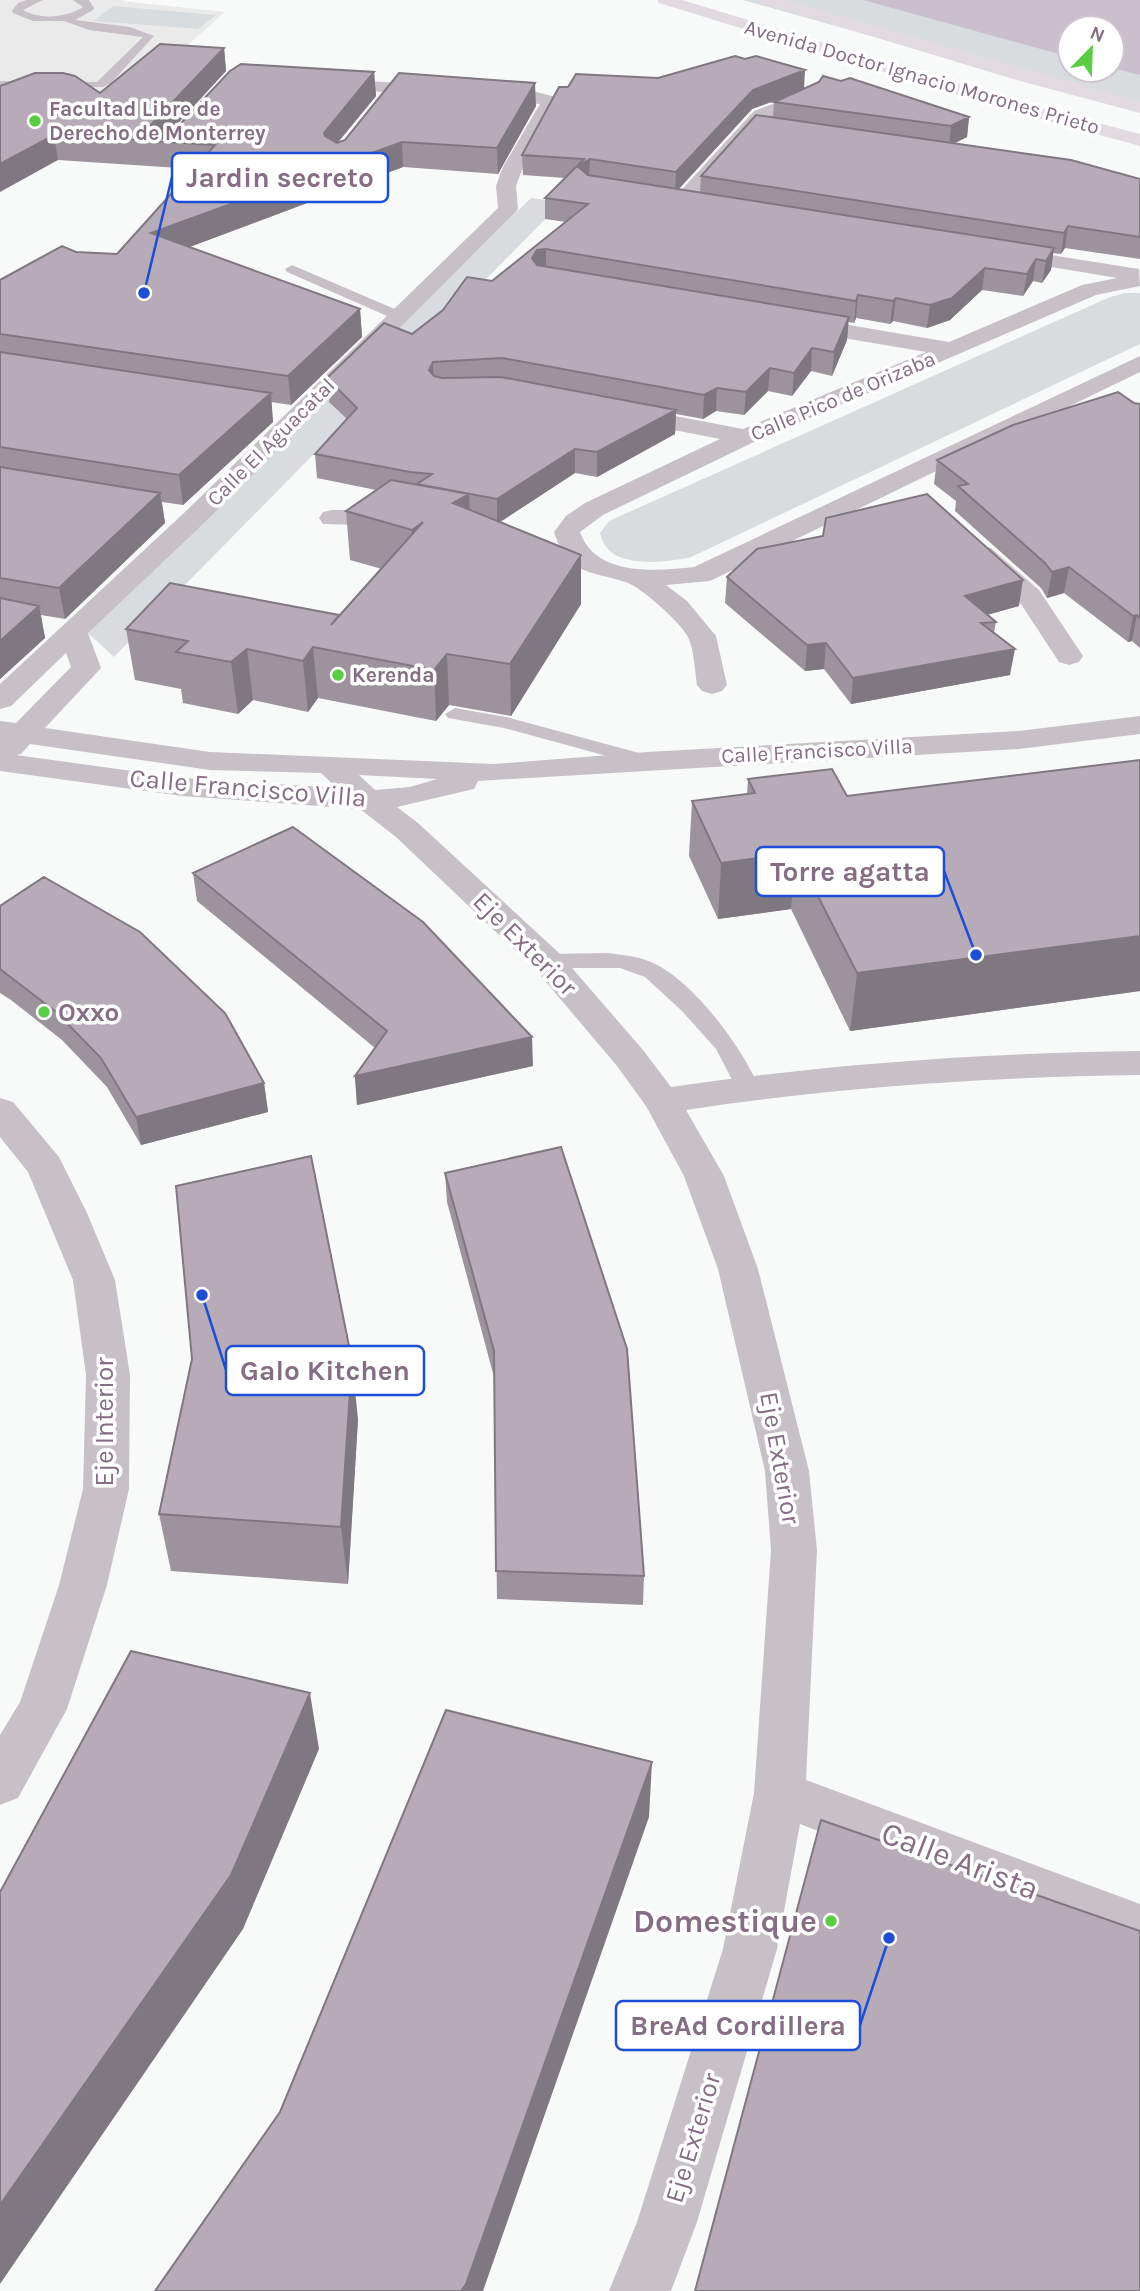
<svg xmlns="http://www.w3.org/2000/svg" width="1140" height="2291" viewBox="0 0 1140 2291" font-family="Karla,sans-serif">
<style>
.built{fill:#ebeaeb}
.green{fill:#d8dcde;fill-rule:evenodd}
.water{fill:#c9c0cb}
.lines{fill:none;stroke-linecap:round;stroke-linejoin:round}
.service{fill:#c7c0c6;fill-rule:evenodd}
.minor{fill:#c7c0c6;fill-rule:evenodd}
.primary{fill:#e1dbe1;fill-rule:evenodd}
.motorway{fill:#e1dbe1;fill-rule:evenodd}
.wall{fill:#9d939d;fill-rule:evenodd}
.shaded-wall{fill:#807880}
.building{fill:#b7abb7;stroke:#807880;stroke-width:2}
.poi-dot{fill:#59ce43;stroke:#fff;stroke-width:2.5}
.labels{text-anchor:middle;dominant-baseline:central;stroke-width:7;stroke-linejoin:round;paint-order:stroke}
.far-street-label{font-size:21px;fill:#856d84;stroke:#fff}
.far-poi-label{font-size:21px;font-weight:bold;fill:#856d84;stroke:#fff;text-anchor:start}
.street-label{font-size:26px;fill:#856d84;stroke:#fff}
.poi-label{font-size:26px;font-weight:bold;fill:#856d84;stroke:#fff;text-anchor:start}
.near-street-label{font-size:32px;fill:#856d84;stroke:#fff}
.near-poi-label{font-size:32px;font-weight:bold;fill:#856d84;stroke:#fff;text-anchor:end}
.leader{fill:none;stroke:#1d4ed8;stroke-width:2.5}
.callout-dot{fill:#1d4ed8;stroke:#fff;stroke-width:2.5}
.callout{fill:#fff;stroke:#1d4ed8;stroke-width:2.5}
.callout-label{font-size:28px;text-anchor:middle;font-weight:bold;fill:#856d84}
</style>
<rect width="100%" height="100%" fill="#f8faf9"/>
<path class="built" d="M 0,0 L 125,0 L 122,1 L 225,12 L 122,103 L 0,192 Z"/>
<path class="green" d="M 743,0 L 1140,0 L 1140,112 ZM 1070,28 L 1112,28 L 1112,70 L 1070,70 Z
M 113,6 L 216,15 L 198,29 L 94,21 Z
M 531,198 L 562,202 L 114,657 L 88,633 Z
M 1125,293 L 1140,293 L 1140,344 L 689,558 C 661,562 608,571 600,533 L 609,521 L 620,516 L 1110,297 Z"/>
<path class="water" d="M 863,0 L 1140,0 L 1140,75 L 1112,68 L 1112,28 L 1070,28 L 1070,57 Z"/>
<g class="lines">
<path class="service" d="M 27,0 L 43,0 L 23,10 C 41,20 66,18 83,7 L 73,0 L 89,0 L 94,8 L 93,10 L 75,20 L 130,27 L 154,36 L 111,83 L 103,87 L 0,87 L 0,81 L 97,82 L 143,37 L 89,30 L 64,21 L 33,21 L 13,13 L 12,11 L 18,3 Z
M 292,265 L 404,313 L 406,316 L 404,319 L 394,319 L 287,272 L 285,269 Z
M 455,708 L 506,717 L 654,757 L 657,761 L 647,767 L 504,728 L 448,718 L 445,714 Z
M 608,953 C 622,955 637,956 651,962 C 693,980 741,1046 759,1087 L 755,1093 L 747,1095 L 739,1093 L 716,1049 L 682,1011 L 645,977 L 620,968 L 547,968 L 539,966 L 536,961 L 539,956 L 547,954 Z"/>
<path class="minor" d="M 323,78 L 536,92 L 556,97 L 559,101 L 523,167 L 516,186 L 518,209 L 515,213 L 203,524 L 88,633 L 101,668 L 45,728 L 210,752 L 494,764 L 647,752 L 1019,731 L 1140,716 L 1140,734 L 1019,749 L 478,781 L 474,789 L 397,807 L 418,823 L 559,953 L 643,1050 L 671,1087 C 827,1064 983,1053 1140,1051 L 1140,1075 C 988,1077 836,1087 686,1110 L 724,1176 L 758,1269 L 809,1471 L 817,1550 L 806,1780 L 1140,1904 L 1140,1956 L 800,1824 L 777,1949 L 697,2222 L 671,2291 L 609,2291 L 637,2222 L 723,1949 L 754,1793 L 771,1550 L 765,1471 L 718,1269 L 684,1176 L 646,1106 L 617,1066 L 535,969 L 396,837 L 360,809 L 183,796 L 0,771 L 0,721 L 16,723 L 71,667 L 66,653 L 11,706 L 0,709 L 0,684 L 185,512 L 498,208 L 496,186 L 503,167 L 540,104 L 317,87 L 314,83 L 317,79 ZM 30,744 L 210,770 L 321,773 L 337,788 L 183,778 L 16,755 L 21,754 ZM 359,775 L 437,779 L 410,787 L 375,790 Z
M 810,90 L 816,91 L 819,95 L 816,99 L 766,119 L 688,206 L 674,206 L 671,202 L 674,198 L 754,111 Z
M 1000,247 L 1139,269 L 1140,286 L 1096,295 L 754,442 L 603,515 L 580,532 C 596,577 656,571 694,567 L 1140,356 L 1140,372 L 710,581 L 666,585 L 687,601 L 716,636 L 727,685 L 722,691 L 712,694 L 702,691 L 697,685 C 695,671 694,650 688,637 C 681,623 643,589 628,583 C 591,570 569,577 554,532 L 566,516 L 585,503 L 720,439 L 623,420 L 614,418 L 611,413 L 614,408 L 623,406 L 743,429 L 926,352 L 796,330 L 788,328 L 785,323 L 788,318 L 796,316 L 949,342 L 1082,285 L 1117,278 L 993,257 L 990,253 L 993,249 Z
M 332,510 L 399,510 L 408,512 L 412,518 L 408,524 L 399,526 L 323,524 L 319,518 L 323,512 Z
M 982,546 L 991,548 L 1039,590 L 1083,656 L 1079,662 L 1069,665 L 1059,662 L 1019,601 L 973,560 L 969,554 L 973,548 Z
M 0,1098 L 13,1102 L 59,1157 L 87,1213 L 115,1280 L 130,1375 L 129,1489 L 107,1585 L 67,1709 L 18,1798 L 0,1805 L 0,1735 L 20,1702 L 59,1585 L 83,1489 L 86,1375 L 73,1280 L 28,1172 L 0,1137 Z"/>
<path class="primary" d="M 657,0 L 682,0 L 1030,105 L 1140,134 L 1140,146 L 1018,113 L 659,3 Z"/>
<path class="motorway" d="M 760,0 L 785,0 L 1140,102 L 1140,113 L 1020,81 L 762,3 Z"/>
</g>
<path class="wall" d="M 224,48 L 226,71 L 164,138 L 374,72 L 376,96 L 338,142 L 536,106 L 498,174 L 403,167 L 189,247 L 360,309 L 362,337 L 291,405 L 271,402 L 273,422 L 183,505 L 162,502 L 165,523 L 65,619 L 41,615 L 45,638 L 0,679 L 0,280 L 76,252 L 117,254 L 194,169 L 58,160 L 0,86 L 100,93 Z
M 804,89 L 969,117 L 967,137 L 955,143 L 1140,179 L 1140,259 L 1065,248 L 1061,254 L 1053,253 L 1051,270 L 1042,283 L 1033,281 L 1023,296 L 982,290 L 950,320 L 927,328 L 893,321 L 890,324 L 856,318 L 854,323 L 848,322 L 847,340 L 832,376 L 811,371 L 792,396 L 768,391 L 744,415 L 716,411 L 703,419 L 676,414 L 675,434 L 597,477 L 575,473 L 500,522 L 581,604 L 511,716 L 449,705 L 436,721 L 318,698 L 308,712 L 253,700 L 238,714 L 183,703 L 181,689 L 135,680 L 126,629 L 339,616 L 382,569 L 350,560 L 346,511 L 376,490 L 317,478 L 315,454 L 347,419 L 329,402 L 327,378 L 412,334 L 492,281 L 566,222 L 545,219 L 545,198 L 565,178 L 523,175 L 522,155 ZM 788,96 L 774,102 L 773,117 L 701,176 L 700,193 L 678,190 L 752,109 Z
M 1134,403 L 1140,404 L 1140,648 L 1132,641 L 1128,642 L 1064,593 L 1047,598 L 1041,588 L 955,511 L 956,501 L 934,484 L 937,460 Z
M 727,577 L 1019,606 L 987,615 L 996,622 L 994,633 L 1010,675 L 851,704 L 824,669 L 805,671 L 725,603 Z
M 1140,760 L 1140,991 L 850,1031 L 791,909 L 718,919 L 689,856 L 692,801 L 747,794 L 748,779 L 847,796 Z
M 193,873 L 533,1066 L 357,1105 L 355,1076 L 375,1048 L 197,901 Z
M 0,906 L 264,1083 L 268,1112 L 141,1145 L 107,1087 L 62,1040 L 11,1000 L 0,993 Z
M 445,1173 L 644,1576 L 643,1605 L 497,1599 L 494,1377 L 447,1202 Z
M 358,1419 L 348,1584 L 171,1571 L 159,1514 Z"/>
<path class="shaded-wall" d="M 224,48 L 226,71 L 161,142 L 146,141 L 145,132 L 149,127 Z
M 805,70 L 804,90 L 752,109 L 675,193 L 676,172 L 753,90 Z
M 374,72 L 376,96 L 326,157 L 324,133 Z
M 535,83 L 536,106 L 498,174 L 497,148 Z
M 969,117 L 967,137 L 949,146 L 951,126 Z
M 54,135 L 58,160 L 0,192 L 0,164 Z
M 402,142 L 403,167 L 155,260 L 151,233 Z
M 590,159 L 589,179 L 577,166 Z
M 1068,226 L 1065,248 L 1061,254 L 1064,233 Z
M 1054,248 L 1051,270 L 1042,283 L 1046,261 Z
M 546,249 L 546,270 L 538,271 L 532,258 L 537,250 Z
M 1036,259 L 1033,281 L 1023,296 L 1027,274 Z
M 985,268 L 982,290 L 950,320 L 927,328 L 930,305 Z
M 858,295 L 856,318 L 854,323 L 856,301 Z
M 896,298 L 893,321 L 890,324 L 893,301 Z
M 360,309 L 362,337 L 291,405 L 288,376 Z
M 849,317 L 847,340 L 832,376 L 834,352 Z
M 812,348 L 811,371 L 792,396 L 794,373 Z
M 433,362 L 434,385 L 429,370 Z
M 770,368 L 768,391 L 744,415 L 746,392 Z
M 717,388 L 716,411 L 703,419 L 704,395 Z
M 271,393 L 273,422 L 183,505 L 179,475 Z
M 676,410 L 675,434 L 597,477 L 597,452 Z
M 575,449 L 575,473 L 497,524 L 497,499 Z
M 160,493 L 165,523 L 65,619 L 59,588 Z
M 469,494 L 471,542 L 453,503 Z
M 423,522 L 415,578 L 412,530 Z
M 581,555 L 581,604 L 511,716 L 510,664 Z
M 1069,567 L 1064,593 L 1047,598 L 1052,572 Z
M 1023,580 L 1019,606 L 961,622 L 965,596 Z
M 39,606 L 45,638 L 0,679 L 0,641 Z
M 1137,615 L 1132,641 L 1128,642 L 1133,616 Z
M 826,643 L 824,669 L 805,671 L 807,645 Z
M 313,647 L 318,698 L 308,712 L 303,661 Z
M 247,649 L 253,700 L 238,714 L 231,662 Z
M 1015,649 L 1010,675 L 851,704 L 853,678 Z
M 447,654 L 449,705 L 436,721 L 434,670 Z
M 796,853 L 791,909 L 718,919 L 721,863 Z
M 1140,936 L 1140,991 L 850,1031 L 857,973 Z
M 532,1037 L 533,1066 L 357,1105 L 355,1076 Z
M 264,1083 L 268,1112 L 141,1145 L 136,1117 Z
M 352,1361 L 358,1419 L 348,1584 L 341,1527 Z
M 310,1693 L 319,1749 L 243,1929 L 0,2284 L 0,2205 Z
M 652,1762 L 649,1817 L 483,2291 L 461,2291 Z"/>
<path class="building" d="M 160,44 L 224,48 L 149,127 L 145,132 L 151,139 L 167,138 L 230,71 L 241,64 L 374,72 L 324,133 L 325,136 L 337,143 L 345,140 L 399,73 L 535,83 L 497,148 L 402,142 L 151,233 L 360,309 L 288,376 L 0,334 L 0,280 L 62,246 L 76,252 L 117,254 L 215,145 L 54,135 L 0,164 L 0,86 L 35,73 L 63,73 L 75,76 L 100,93 Z
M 735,56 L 745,59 L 756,56 L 805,70 L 753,90 L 676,172 L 590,159 L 577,166 L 588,175 L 1054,248 L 1046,261 L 1036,259 L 1027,274 L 985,268 L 952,298 L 930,305 L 896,298 L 893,301 L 858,295 L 856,301 L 546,249 L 537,250 L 532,258 L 537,265 L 849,317 L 834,352 L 812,348 L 794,373 L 770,368 L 746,392 L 717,388 L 704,395 L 502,358 L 433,362 L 429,370 L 434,376 L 442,378 L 501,377 L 676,410 L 597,452 L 575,449 L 497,499 L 417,484 L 432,474 L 410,472 L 315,454 L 357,408 L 327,378 L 384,323 L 412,334 L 443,310 L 467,277 L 492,281 L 588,204 L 545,198 L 584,159 L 522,155 L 559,87 L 568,87 L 576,74 L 658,78 Z
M 823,76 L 841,81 L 850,78 L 969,117 L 951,126 L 774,102 L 819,82 Z
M 756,115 L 1071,160 L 1140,179 L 1140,237 L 1068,226 L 1064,233 L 701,176 Z
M 0,352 L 271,393 L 179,475 L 0,447 Z
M 1118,392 L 1134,403 L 1140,404 L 1140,618 L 1137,615 L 1133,616 L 1069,567 L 1052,572 L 1045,563 L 958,486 L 968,484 L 937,460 L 1013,425 Z
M 0,467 L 160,493 L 59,588 L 0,578 Z
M 391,480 L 469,494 L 453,503 L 581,555 L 510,664 L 447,654 L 434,670 L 313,647 L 303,661 L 247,649 L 231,662 L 176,652 L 188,641 L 126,629 L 170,583 L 339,615 L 331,625 L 423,522 L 412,530 L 346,511 Z
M 927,494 L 1023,580 L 965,596 L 996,622 L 981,623 L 1015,649 L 853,678 L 826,643 L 807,645 L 727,577 L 757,549 L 823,536 L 826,518 Z
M 0,598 L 39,606 L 0,641 Z
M 1140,760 L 1140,936 L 857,973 L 796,853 L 721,863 L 692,801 L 755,793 L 748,779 L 832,769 L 847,796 Z
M 293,827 L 423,922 L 532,1037 L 355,1076 L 387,1031 L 193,873 Z
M 44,877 L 140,932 L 225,1013 L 264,1083 L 136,1117 L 101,1058 L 56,1012 L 0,969 L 0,906 Z
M 561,1147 L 627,1349 L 644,1576 L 496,1571 L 494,1351 L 445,1173 Z
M 311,1156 L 352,1361 L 341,1527 L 159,1514 L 192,1359 L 176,1186 Z
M 131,1651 L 310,1693 L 231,1875 L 0,2205 L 0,1892 Z
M 446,1710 L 652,1762 L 466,2284 L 461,2291 L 155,2291 L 280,2112 Z
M 821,1820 L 1140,1931 L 1140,2291 L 695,2291 Z"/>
<g class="poi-dot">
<circle cx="35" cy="121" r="7"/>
<circle cx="338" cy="675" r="7"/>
<circle cx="44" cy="1012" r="7"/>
<circle cx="831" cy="1921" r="7"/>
</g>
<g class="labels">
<g class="far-street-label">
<text transform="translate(922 77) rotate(16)">Avenida Doctor Ignacio Morones Prieto</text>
<text transform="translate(843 396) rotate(-23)">Calle Pico de Orizaba</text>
<text transform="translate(271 442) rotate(-45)">Calle El Aguacatal</text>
<text transform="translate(817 751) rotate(-3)">Calle Francisco Villa</text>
</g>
<g class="far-poi-label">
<text x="49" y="109">Facultad Libre de<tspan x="49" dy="24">Derecho de Monterrey</tspan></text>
<text x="352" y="675">Kerenda</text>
</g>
<g class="street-label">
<text transform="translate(248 788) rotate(5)">Calle Francisco Villa</text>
<text transform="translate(525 944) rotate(45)">Eje Exterior</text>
<text transform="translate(104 1422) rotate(-90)">Eje Interior</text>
<text transform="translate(780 1458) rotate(80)">Eje Exterior</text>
<text transform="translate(693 2138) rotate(-73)">Eje Exterior</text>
</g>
<g class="poi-label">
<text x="58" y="1012">Oxxo</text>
</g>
<g class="near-street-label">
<text transform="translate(960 1861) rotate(21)">Calle Arista</text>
</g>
<g class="near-poi-label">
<text x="817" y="1921">Domestique</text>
</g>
</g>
<path class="leader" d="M144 293L172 177M976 955L944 871M202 1295L226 1370M889 1938L860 2025"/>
<g class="callout-dot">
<circle cx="144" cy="293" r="7"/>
<circle cx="976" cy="955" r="7"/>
<circle cx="202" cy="1295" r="7"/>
<circle cx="889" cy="1938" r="7"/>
</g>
<g class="callout">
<rect x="172" y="153" width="216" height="49" rx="7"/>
<rect x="756" y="847" width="188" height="49" rx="7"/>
<rect x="226" y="1346" width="198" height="49" rx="7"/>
<rect x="616" y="2001" width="244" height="49" rx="7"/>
</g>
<g class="callout-label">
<text x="280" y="187">Jardin secreto</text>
<text x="850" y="881">Torre agatta</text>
<text x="325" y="1380">Galo Kitchen</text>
<text x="738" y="2035">BreAd Cordillera</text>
</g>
<g transform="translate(1091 49) rotate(23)"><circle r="33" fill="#ffffff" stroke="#cec5ce" stroke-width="2"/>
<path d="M0-5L12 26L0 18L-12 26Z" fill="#59ce43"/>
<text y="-10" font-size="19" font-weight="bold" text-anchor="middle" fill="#856d84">N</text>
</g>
</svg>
